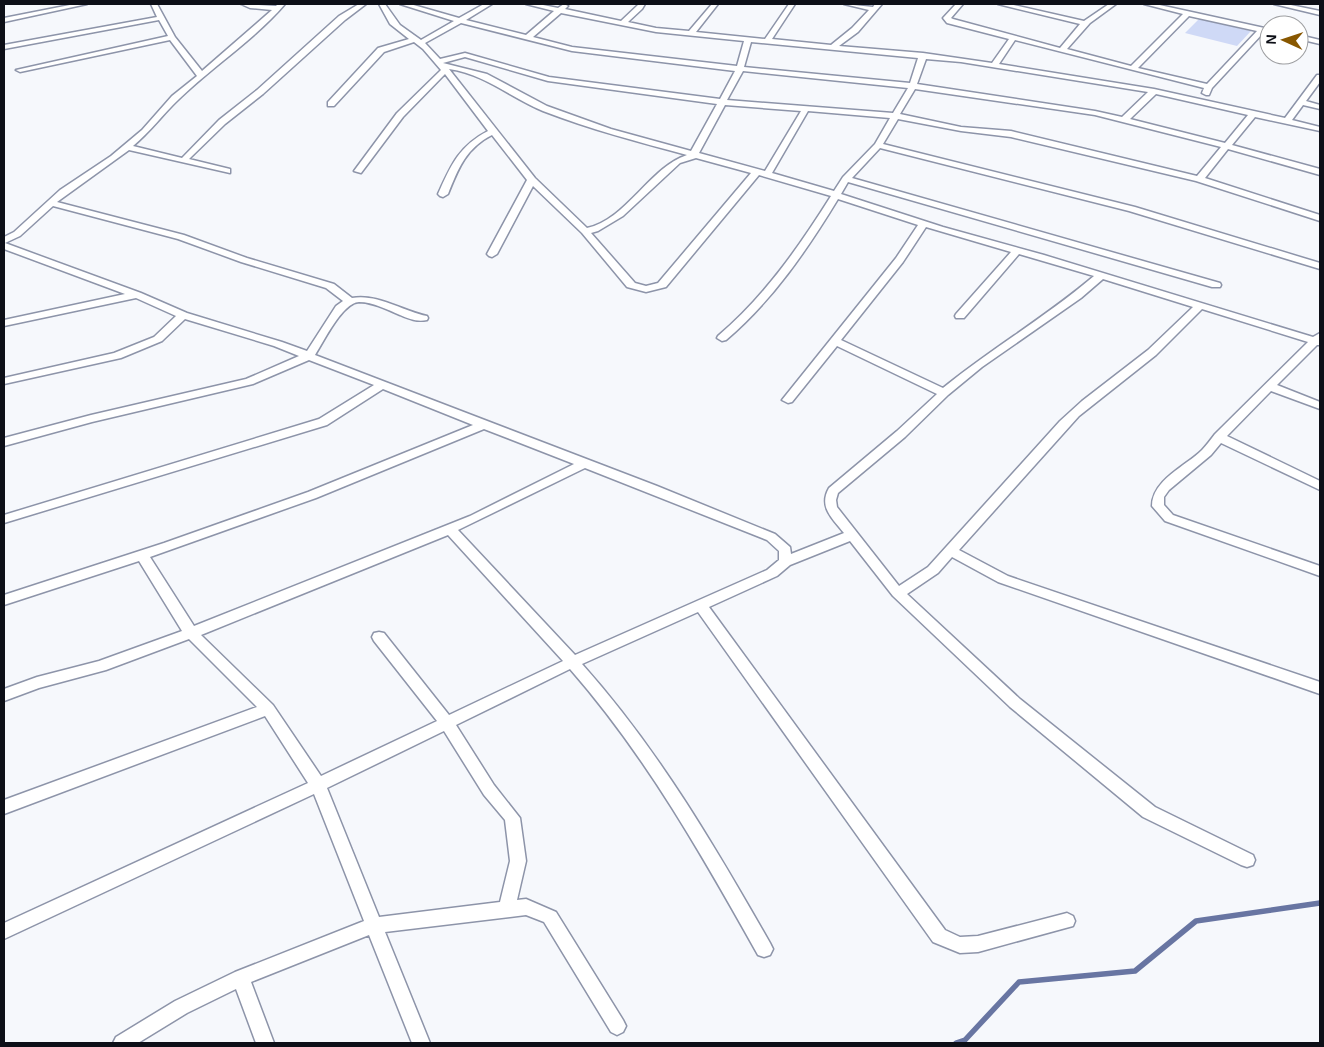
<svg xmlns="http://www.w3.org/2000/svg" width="1324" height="1047" viewBox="0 0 1324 1047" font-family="Helvetica,sans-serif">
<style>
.green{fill:#cfd9f6}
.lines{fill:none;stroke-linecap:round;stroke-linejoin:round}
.stream{stroke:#6875a2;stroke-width:5.5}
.street-casing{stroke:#8d94a9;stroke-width:3}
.street{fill:#fff;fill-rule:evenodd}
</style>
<rect width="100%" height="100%" fill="#f6f8fc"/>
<path class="green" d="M 1199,19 L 1251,31 L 1237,46 L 1185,33 Z"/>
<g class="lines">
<path class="stream" d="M 956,1043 L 965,1040 L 1019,982 L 1135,971 L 1196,921 L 1320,903"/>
<g class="street-casing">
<path id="street" d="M 75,4 L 87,4 L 4,22 L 4,18 Z
M 151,4 L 157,4 L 175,37 L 202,71 L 272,10 L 250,8 L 241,4 L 276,6 L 278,4 L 285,4 C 254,40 213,66 179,99 C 163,114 150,132 133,146 L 182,158 L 219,120 L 257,90 L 339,16 L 359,4 L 366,4 L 345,20 L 263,94 L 225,124 L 189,159 L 230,169 L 230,173 L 129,150 L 57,202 L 184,235 L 247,258 L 334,284 L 352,298 C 376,293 403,311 427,316 L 428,318 L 427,320 C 417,322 409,319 400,315 C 388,310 373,302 359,302 C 342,303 324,341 315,355 L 657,486 L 775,534 L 790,547 L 791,554 L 844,533 C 833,519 818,507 829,488 L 897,431 L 937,394 L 837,346 L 792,402 L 788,403 L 782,400 L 896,258 L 918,225 L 838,199 C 807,250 772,301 726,340 L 722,341 L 717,338 L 718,336 C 764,297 799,247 831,196 L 759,175 L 666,287 L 646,292 L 627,287 L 582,233 L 533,186 L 497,254 L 492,257 L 489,256 L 487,254 L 527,180 L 492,135 C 466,148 458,169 448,194 L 443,197 L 440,196 L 438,194 C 451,165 459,146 488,131 L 445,74 L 403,117 L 361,173 L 354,171 L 397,113 L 441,70 L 423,49 L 414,42 L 384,52 L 334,106 L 328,106 L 328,102 L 378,48 L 409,39 L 390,24 L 379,4 L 385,4 L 400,25 L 421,40 L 454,21 L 400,4 L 410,4 L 459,18 L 484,4 L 492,4 L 466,20 L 526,35 L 554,11 L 526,4 L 538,4 L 558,8 L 564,4 L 568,6 L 565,9 L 621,21 L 639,4 L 645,4 L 642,9 L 628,22 L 656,28 L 689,31 L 712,4 L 718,4 L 696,32 L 765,39 L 789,4 L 795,4 L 772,39 L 831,45 L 852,28 L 869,10 L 844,4 L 873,7 L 875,4 L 882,4 L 858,32 L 839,46 L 923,53 L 992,63 L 1009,39 L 947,23 L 943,18 L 956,4 L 963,4 L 951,18 L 953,19 L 1060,48 L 1080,24 L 998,4 L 1009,4 L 1084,21 L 1109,4 L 1116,4 L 1090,23 L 1067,49 L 1131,66 L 1183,14 L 1144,4 L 1155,4 L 1269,29 L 1269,33 L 1264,32 L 1212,88 L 1209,95 L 1206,95 L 1202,93 L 1204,88 L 1015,40 L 999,64 L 1154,89 L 1285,118 L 1317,75 L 1320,75 L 1320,82 L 1306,101 L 1320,105 L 1320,109 L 1303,105 L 1292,120 L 1320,127 L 1320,131 L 1255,117 L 1232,145 L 1320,169 L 1320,175 L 1228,149 L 1205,178 L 1320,215 L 1320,221 L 1196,181 L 1011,137 L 961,131 L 898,119 L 883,144 L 1135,207 L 1320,263 L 1320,269 L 1129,211 L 880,148 L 852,178 L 1220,283 L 1221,285 L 1220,287 L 1212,287 L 848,182 L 841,194 L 943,227 L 1044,255 L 1313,337 L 1320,333 L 1320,345 L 1317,345 L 1277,385 L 1320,402 L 1320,409 L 1271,391 L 1227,436 L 1320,481 L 1320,490 L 1221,443 L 1211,455 L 1169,490 L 1164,497 L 1164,505 L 1173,515 L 1320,566 L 1320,576 L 1165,521 L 1152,506 C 1152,480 1186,466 1202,450 C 1207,445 1211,439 1215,434 L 1308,342 L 1202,309 L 1156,355 L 1079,416 L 959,550 L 1008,576 L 1320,682 L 1320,694 L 998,582 L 952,557 L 938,573 L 907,594 L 1020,699 L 1155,807 L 1253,855 L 1255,860 L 1253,865 L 1247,867 L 1241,865 L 1143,817 L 1010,707 L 893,596 L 850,541 L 790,565 L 777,576 L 709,607 L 945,930 L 960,937 L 978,936 L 1067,913 L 1073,916 L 1075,921 L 1073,926 L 978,952 L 960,953 L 933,942 L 698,612 L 582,664 C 658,749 714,845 770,943 L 773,949 L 770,955 L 764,957 L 758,955 C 702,855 646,756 570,669 L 456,725 L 494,785 L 520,818 L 526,861 L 517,900 L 526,899 L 556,912 L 623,1020 L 626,1026 L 623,1032 L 617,1035 L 611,1032 L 544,922 L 526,915 L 385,932 L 430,1043 L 412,1043 L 369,935 L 251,982 L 274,1043 L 256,1043 L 236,989 L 187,1013 L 138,1043 L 113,1043 L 116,1037 L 175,1001 L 235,972 L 364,921 L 314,794 L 4,939 L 4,923 L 308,783 L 265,716 L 4,814 L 4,800 L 257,707 L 189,639 L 106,670 L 39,688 L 4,701 L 4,689 L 37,677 L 99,661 L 182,631 L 139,561 L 4,605 L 4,595 L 164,543 L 308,492 L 473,425 L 383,389 L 327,425 L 4,523 L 4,515 L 319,419 L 374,385 L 309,360 L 253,384 L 92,422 L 4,446 L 4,438 L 91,415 L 246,379 L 299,356 L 274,346 L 185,319 L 162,341 L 121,358 L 4,384 L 4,378 L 114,353 L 154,337 L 176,316 L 136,298 L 4,326 L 4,320 L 125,294 L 4,249 L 4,237 L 14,232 L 60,190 L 111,156 L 142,130 L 172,96 L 197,76 L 170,40 L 20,72 L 16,70 L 168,36 L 159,20 L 4,49 L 4,45 L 157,17 ZM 561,13 L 656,32 L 744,41 L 737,66 L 572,47 L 533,37 ZM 1189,16 L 1257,31 L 1207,84 L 1138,68 ZM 461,23 L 572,51 L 735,71 L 720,99 L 549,77 L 465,53 L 440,59 L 425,43 ZM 751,42 L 918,58 L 910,83 L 744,67 ZM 465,57 L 548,81 L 717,104 L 691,151 L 611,129 L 547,106 L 487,74 L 443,63 ZM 926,59 L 961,62 L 1148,92 L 1122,117 L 1095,111 L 917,84 ZM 449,69 C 485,74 511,98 543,111 C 590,129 638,142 687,155 C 650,167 626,220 587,228 L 535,178 ZM 743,71 L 908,88 L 893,113 L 727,100 ZM 915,89 L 1095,115 L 1221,147 L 1197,176 L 1011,131 L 961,127 L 900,114 ZM 1156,94 L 1248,115 L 1225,143 L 1130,119 ZM 725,105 L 801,111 L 765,171 L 699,153 ZM 808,111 L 890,118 L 875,144 L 843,177 L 834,191 L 772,173 ZM 696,158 L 751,173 L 658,283 L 646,286 L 635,283 L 591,233 L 598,231 L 623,216 L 680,163 ZM 53,206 L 178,239 L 241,262 L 326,288 L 343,301 L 336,306 L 307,351 L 282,342 L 187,313 L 141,293 L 5,243 L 20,236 ZM 926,227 L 1011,252 L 956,314 L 955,316 L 956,318 L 964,318 L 1019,254 L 1094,276 C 1046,317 992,348 943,388 L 841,340 L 903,262 ZM 1103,279 L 1193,307 L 1148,350 L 1082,401 L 1060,421 L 928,567 L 899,586 L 837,507 L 836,500 L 838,493 L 905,437 L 948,395 L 982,367 L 1081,298 ZM 484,429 L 574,464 L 470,516 L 194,626 L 150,557 L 316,498 ZM 585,468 L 767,540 L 779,551 L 779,560 L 767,570 L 575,655 L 458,530 ZM 448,535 L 563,661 L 449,715 L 384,633 L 379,632 L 374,633 L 372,637 L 374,641 L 437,721 L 321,776 L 273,705 L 201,635 ZM 444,731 L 484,795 L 505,820 L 510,861 L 500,902 L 379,917 L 327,788 Z
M 1274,4 L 1286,4 L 1320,11 L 1320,15 Z
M 1299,35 L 1320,40 L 1320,44 L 1299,39 Z"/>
</g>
<use href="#street" class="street"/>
</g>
<rect width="1324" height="1047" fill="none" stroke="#0d0f17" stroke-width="10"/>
<g transform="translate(1284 40) rotate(273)"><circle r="24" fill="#ffffff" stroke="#9e9fa2"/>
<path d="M0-4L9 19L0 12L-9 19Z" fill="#885700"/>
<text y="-8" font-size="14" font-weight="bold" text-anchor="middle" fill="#0d0f17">N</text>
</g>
</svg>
